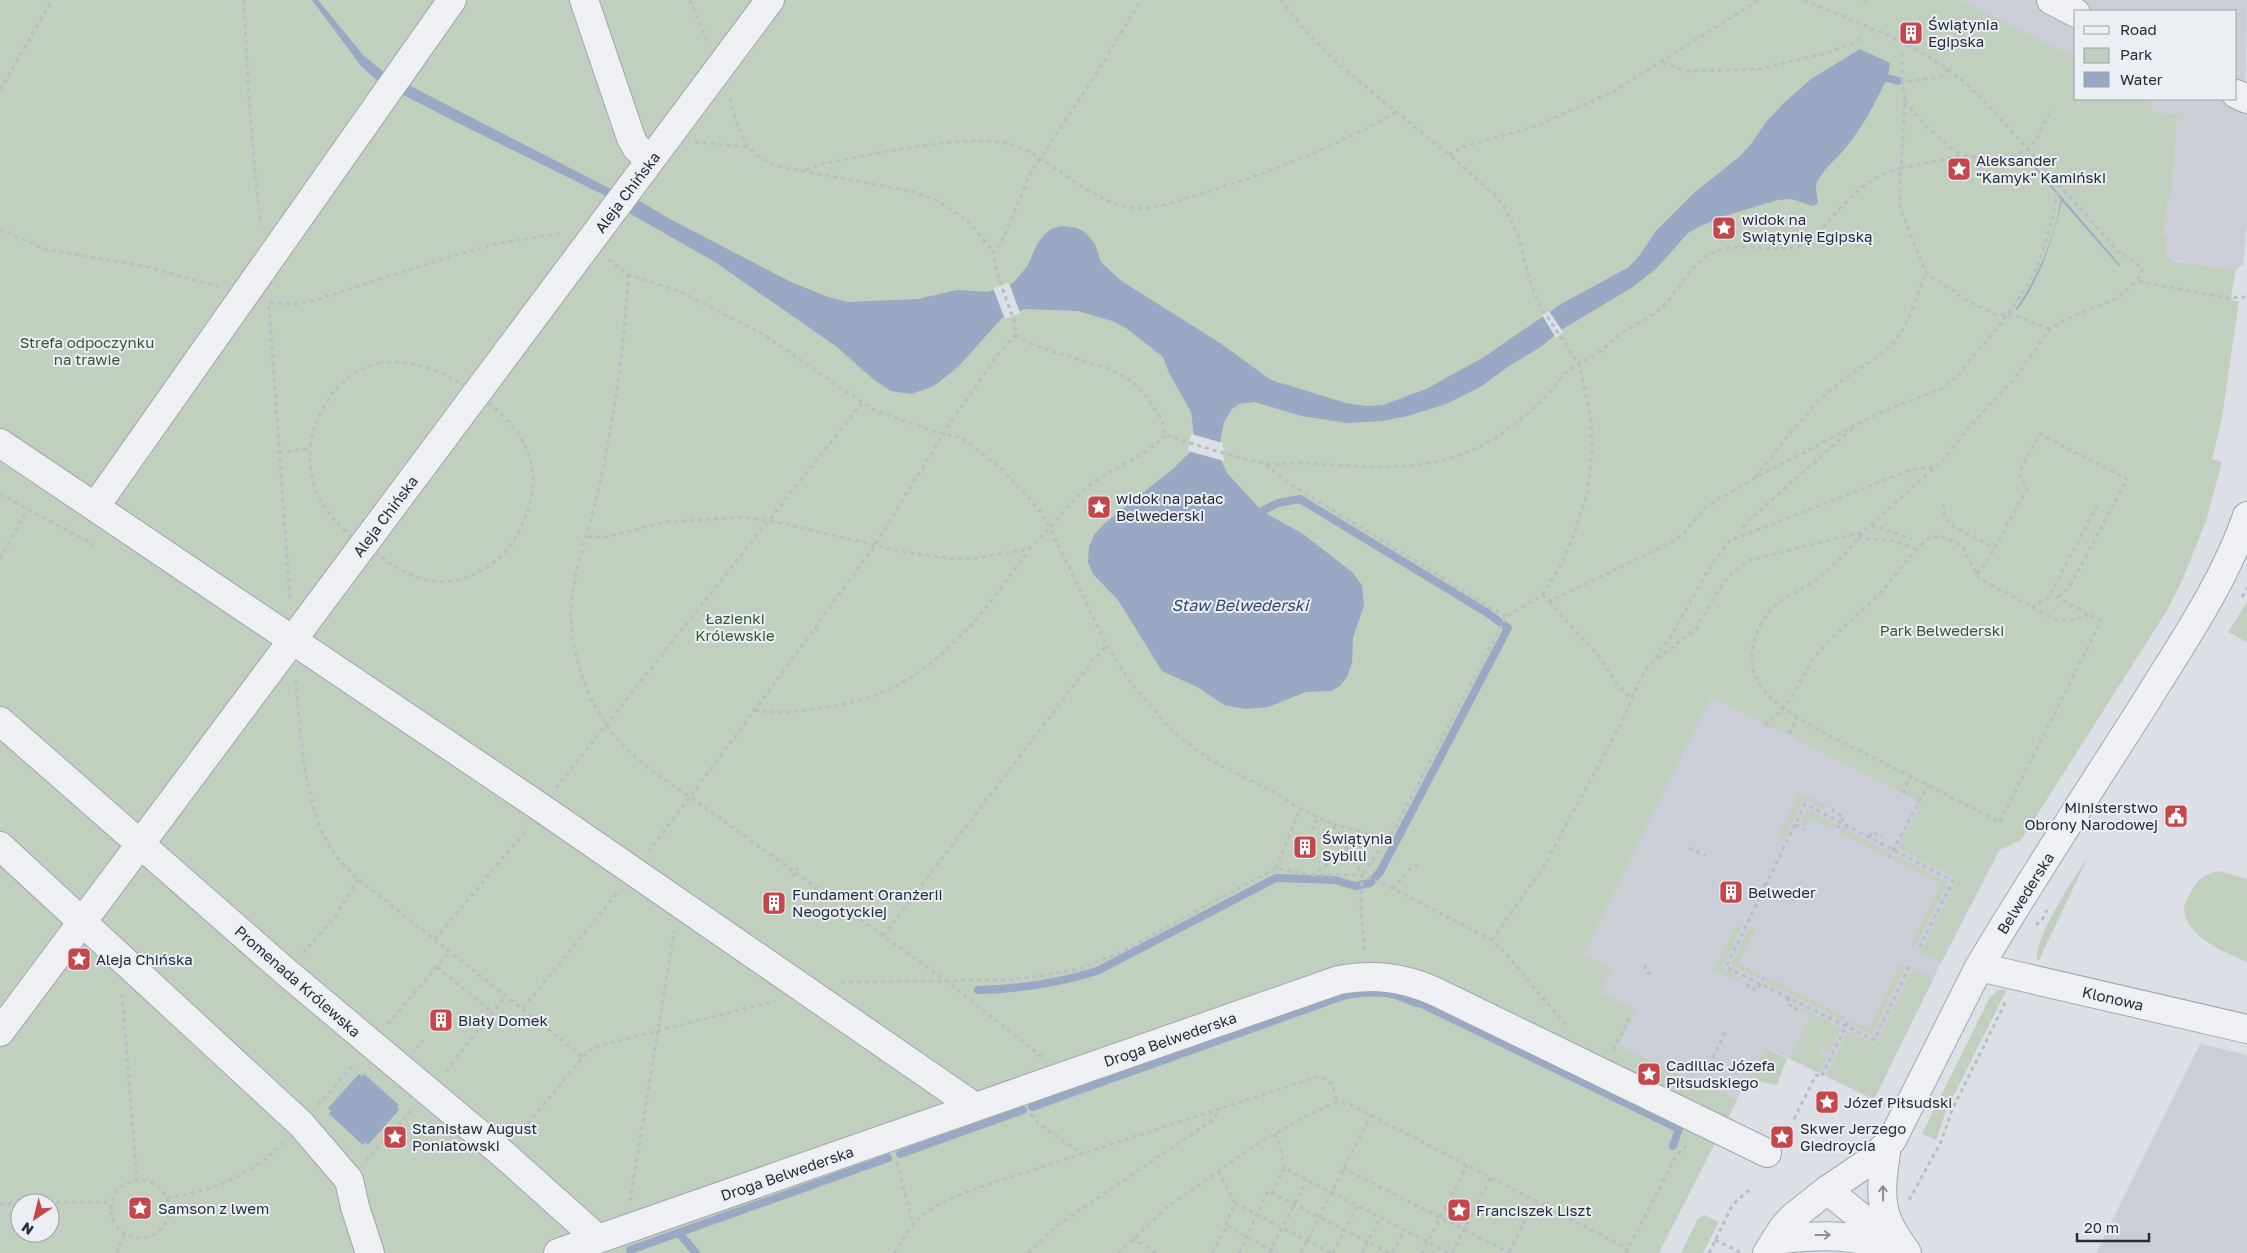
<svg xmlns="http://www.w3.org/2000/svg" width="2247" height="1253" viewBox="0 0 2247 1253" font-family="'Golos Text',sans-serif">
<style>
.built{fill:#cbced7}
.green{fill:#c0cfbe;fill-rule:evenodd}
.water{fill:#99a9c4}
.pier{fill:#dcdfe5}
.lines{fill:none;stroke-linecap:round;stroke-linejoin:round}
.stream{stroke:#99a9c4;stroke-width:8}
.minor-casing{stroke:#a2a6af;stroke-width:30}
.path{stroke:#bbbdc4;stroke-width:3;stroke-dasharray:4 4;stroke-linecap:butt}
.minor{stroke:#eff0f4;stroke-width:28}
.oneway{stroke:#8b8e98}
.labels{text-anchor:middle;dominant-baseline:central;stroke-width:4;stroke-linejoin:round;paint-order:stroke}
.poi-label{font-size:15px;fill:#272c3b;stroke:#ebeef3;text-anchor:start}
.street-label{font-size:15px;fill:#272c3b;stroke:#ebeef3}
.park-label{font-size:15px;fill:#385635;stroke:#ebeef3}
.water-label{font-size:16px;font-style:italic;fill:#34476c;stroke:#ebeef3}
</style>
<rect width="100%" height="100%" fill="#dcdfe5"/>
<path class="built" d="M 1961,0 L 2247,0 L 2245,112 L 2247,113 L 2247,224 L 2243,266 L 2240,266 L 2236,270 L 2176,261 L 2170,260 L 2166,255 L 2167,236 L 2163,235 L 2168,200 L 2171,200 L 2178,114 L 2155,112 L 2148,99 L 2236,99 L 2236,11 L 2076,11 L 2076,57 Z
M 2222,417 L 2204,493 L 2001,848 L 1937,971 L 1874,1100 L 1765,1047 L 1748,1079 L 1745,1078 L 1737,1100 L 1695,1080 L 1694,1082 L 1619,1045 L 1637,1010 L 1590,987 L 1535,945 L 1645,713 Z
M 2200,1044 L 2247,1055 L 2247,1253 L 2096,1253 Z"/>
<path class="green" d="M 0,0 L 1961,0 L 2076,57 L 2076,99 L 2148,99 L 2155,112 L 2178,114 L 2171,200 L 2168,200 L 2163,235 L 2167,235 L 2166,255 L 2173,261 L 2236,270 L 2231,297 L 2234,301 L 2239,301 L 2222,417 L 2212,459 L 2222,462 L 2206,521 L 2182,581 L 2166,612 L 2021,840 L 2000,850 L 2001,848 L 1999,847 L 1941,962 L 1921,952 L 1957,879 L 1898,848 L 1921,805 L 1914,802 L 1915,800 L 1909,796 L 1800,742 C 1795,735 1785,733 1776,728 L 1774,730 L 1711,697 L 1584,954 L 1611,968 L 1600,992 L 1637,1010 L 1619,1045 L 1694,1082 L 1695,1080 L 1737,1100 L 1659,1253 L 0,1253 ZM 20,1203 L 50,1203 L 50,1233 L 20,1233 Z
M 2247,602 L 2247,642 L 2228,632 Z
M 1800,793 L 1827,806 L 1825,810 L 1804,799 L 1784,839 L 1778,837 Z
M 1807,809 L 1836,824 L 1834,830 L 1810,818 L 1806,826 L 1800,823 Z
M 1842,827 L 1889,852 L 1886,856 L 1839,833 Z
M 1895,855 L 1948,883 L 1915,947 L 1910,945 L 1940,884 L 1893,859 Z
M 2089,855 L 2039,960 L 2037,960 C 2035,935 2073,880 2089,855 Z
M 2219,871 L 2247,879 L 2247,962 C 2225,952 2185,937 2184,908 C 2184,904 2188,898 2190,894 C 2196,880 2204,874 2219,871 Z
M 1735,925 L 1741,928 L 1722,968 L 1741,978 L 1740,982 L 1713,969 Z
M 1750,926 L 1756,929 L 1739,963 L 1761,974 L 1759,979 L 1731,965 Z
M 1900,964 L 1905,967 L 1872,1035 L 1851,1024 L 1853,1020 L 1869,1028 Z
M 1913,969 L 1933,979 L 1874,1098 L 1826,1075 L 1848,1031 L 1876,1044 Z
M 1768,977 L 1846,1017 L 1844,1021 L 1765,982 Z
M 2007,989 L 1946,1111 L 1936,1140 L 1922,1134 L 1990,997 L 1998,990 Z
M 1802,1008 L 1841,1028 L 1830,1051 L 1821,1047 L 1818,1053 L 1827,1057 L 1819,1072 L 1790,1058 L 1810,1016 L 1800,1011 Z
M 1765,1047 L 1787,1059 L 1777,1085 L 1748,1079 Z
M 1705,1215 L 1719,1222 L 1703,1253 L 1681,1253 L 1698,1219 Z"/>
<path class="water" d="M 312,0 L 318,0 L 363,55 L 385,73 L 611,189 L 638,200 L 670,219 L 789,281 L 828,297 L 848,302 L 918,299 L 957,290 L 987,292 L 1010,285 L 1015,281 L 1028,265 L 1037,244 L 1045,234 L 1051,229 L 1061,226 L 1077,228 L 1086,233 L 1095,244 L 1101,262 L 1120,280 L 1220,343 L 1271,380 L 1346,403 L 1366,406 L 1383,405 L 1426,389 L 1484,357 L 1561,304 L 1629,267 L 1639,256 L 1656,231 L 1695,192 L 1739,157 L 1751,144 L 1766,122 L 1784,103 L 1811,79 L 1860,49 L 1890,63 L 1888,76 L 1883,79 L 1886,80 C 1874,106 1861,130 1842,152 C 1833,162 1823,170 1817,182 C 1814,190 1819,197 1817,204 L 1813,206 L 1791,199 L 1778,200 L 1721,217 L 1699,227 L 1688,233 L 1657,268 L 1633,287 L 1561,330 L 1542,346 L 1509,366 L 1482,386 L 1446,404 L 1408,416 L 1382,421 L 1348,423 L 1301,416 L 1255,402 L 1239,404 L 1232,409 L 1224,422 L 1220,442 L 1221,460 L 1227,473 L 1261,510 L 1259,513 L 1261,514 L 1264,512 L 1303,534 L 1352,572 L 1362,585 L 1364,605 L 1353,638 L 1352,663 L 1347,677 L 1340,686 L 1331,691 L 1306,692 L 1268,707 L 1245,709 L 1224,705 L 1199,688 L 1162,671 L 1118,600 L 1093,574 L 1088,562 L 1089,547 L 1094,535 L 1104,524 L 1174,468 L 1191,451 L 1194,435 L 1191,412 L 1169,373 L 1163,357 L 1126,328 L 1112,321 L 1078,311 L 1024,309 L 1002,318 L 958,367 L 934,386 L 911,394 L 891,391 L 874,380 L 837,347 L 715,262 L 629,213 L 604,195 L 458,123 L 380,83 L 361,66 Z
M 2022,160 L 2034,165 L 2120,265 L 2119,266 L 2062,201 C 2052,240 2042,276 2017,310 L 2016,309 C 2039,275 2054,239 2061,199 L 2033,166 L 2022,162 Z
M 359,1074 L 362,1076 L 364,1074 L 399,1105 L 397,1107 L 399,1110 L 368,1145 L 366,1142 L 363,1145 L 329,1114 L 331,1111 L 328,1108 Z"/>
<path class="pier" d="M 1009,283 L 1020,313 L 1005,319 L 993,288 Z
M 1549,311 L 1563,332 L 1556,338 L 1542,315 Z
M 1191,434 L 1223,443 L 1224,461 L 1188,451 Z"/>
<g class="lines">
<path class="stream" d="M 1876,75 L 1898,81
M 978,990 C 1018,989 1059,983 1097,971 L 1276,878 L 1335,880 L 1355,886 L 1370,883 L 1380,872 L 1508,628 L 1486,612 L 1300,499 L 1278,503 L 1252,516
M 1032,1107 L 1346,995 C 1361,993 1376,991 1391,994 C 1402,996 1411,1003 1422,1004 L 1679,1129 L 1673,1146
M 900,1154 L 1023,1110
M 679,1233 L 696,1253
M 630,1250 L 888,1158"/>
<g class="minor-casing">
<path id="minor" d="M 584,0 L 631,138 L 636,147 L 650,161
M 2051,0 L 2076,13
M 2236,94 L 2247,99
M 0,443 L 543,809 L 975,1107
M 95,507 L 452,0
M 0,721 L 286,972 L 503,1154 L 598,1239
M 0,846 L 301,1124 L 349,1180 L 355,1207 L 370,1253
M 1979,967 L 2247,1029
M 0,1032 L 770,0
M 1887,1145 C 1884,1169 1878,1196 1887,1219 C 1891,1231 1900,1242 1907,1253
M 1827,1190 L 1892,1242
M 1775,1240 C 1823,1234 1858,1233 1903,1253
M 558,1253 L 1339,980 C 1374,974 1402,977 1434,991 L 1767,1153
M 1767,1253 L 1783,1228 L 1793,1217 L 1827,1190 L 1867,1163 L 1892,1140 L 1979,967 C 2031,880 2087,794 2142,708 C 2180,646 2223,585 2247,516"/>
</g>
<path class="path" d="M 244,0 C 247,75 252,151 261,225
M 690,0 L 707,41
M 1281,0 L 1302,27 L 1338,64 L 1459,163 L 1494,194 L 1503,205 L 1518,235 L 1531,284 L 1540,306 L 1579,364 L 1591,419 L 1592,453 L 1587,494 L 1572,540 L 1560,567 L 1542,595 L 1506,617 L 1396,826 L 1362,875
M 1863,0 L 1866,1
M 1902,53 L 1902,82
M 1663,63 L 1687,71 L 1758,69 L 1827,53 L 1858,41 L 1861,34
M 1948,69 L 1968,85 L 1994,111 L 2118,251 L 2143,268 L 2137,281 L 2227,298 L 2247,297
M 0,90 L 52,0
M 730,98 C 739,132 743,155 781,167 L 910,191 L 933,198 L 967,220 L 993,252
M 1905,101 L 1928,128 L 1961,156
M 695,142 L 748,147
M 1449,155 L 1462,147 L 1536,126 L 1614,91 L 1759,0
M 806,170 L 821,164 C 867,156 979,129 1019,147 C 1058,164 1091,203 1135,208 C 1153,210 1174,202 1190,197 C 1260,176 1333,149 1396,112
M 0,229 L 44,249 L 144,266 L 219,287
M 628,274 C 625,346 614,417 599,487 C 591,524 577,560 572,597 C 566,642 585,700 614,735 C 634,760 663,779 690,797 L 649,851
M 270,303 L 297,304 L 318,299 L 455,255 L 495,244 L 564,233
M 269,306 L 290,599
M 2050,329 L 2013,315 L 1997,315 L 1968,301 L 1926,273 L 1901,210 L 1899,193 L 1901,168 L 1961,156 L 1992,158 L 2012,156 L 2028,149 L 2033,144 L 2052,109
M 1016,335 L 1035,346 L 1110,369 L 1133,382 L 1146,396 L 1161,418 L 1164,427 L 1165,435 C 1197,445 1230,456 1263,463 C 1275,466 1292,462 1305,463 C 1368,467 1431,475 1488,442 C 1510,430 1530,412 1548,394 C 1554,387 1560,378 1567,372 C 1574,365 1584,361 1593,356 C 1602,351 1610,342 1619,335 C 1630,327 1644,321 1655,313 C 1676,298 1685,270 1707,256 C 1739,235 1776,259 1806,243 C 1816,238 1822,228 1830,219 C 1850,197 1871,175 1901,168 L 1905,100 L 1902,82 L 1941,77 L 1948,69 C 1904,39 1852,20 1803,0
M 379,363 C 416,359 445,372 474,392 C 530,431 552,477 514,540 C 500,565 463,585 434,581 C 412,579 394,566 376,553 C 364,545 350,537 340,526 C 306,492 300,447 325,405 C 338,382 353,370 379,363 Z
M 1165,435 C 1149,454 1123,463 1103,476 C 1081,490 1066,507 1050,528 L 1107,646 L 1131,683 L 1160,717 L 1177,735 L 1212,761 L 1274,792 L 1300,809 L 1333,824 L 1362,875 L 1361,910 L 1365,952
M 279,452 L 308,449
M 1266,465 L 1287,482 L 1506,617
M 1755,477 C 1780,447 1803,414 1833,388 C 1851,371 1877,361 1894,342 C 1910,323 1916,296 1926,273
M 0,494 L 94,545
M 1943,504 L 1945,519 L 1955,527 L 1994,548
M 1872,525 L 1912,539
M 1743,528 L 1748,521 L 1853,428
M 1862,533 C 1848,551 1832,568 1814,581 C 1800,592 1779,597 1768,613 C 1754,631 1746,660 1757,680 C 1775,714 1848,744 1882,762 C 1922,782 1961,802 2000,822 L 2101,621 L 2051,594
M 588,537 L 607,537 L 665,522 L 745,517 L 785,524 L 904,552 L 955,559 L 975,558 L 1029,549 L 1050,528 L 1039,509 L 1001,468 L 962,438 L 932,431 L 872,409 L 761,333 L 683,293 L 628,274 L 607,259
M 1858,538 L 1895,541 L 1915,549
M 0,559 L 27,509
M 1977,574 L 1985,565 L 2027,489 L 2019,472 L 2040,434 L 2127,479 L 2069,588 L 2057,598
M 1542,595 L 1550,601 L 1670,543 L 1684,533 L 1706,507 L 1753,479 L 1881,412 L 1941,389 L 1957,376 C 1985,341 2019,307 2037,266 C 2048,240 2054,212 2059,184
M 2242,597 L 2247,588
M 1550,601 C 1563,619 1579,634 1594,650 C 1608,667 1613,684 1632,699
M 2032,608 L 2048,598 L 2099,502
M 815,628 L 821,633
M 1656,658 L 1658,652 L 1669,640 L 1710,567 L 1729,541 L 1910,470 L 1930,467 L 1933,469
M 296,680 C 300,732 304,815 337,857 C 343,865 351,872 358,879 L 583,1057 L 519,1134
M 755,710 C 780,715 803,711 827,707 C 843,704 861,701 876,695 C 944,668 989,607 1029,549
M 1764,725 C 1795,704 1796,682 1816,656 C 1834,632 1859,615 1879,594 C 1897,575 1910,553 1930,537 L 1945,537 L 1962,546 L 1979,578 L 2054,619 C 2063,622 2080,620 2087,614
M 1789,734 L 1798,717
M 556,788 L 862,403
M 1903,793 L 1911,776
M 1834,809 L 1833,811 L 1844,817 L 1836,831
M 1333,824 L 1386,839
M 1795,825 L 1804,829
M 1312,830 L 1317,817
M 1869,837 L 1872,832 L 1881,836 L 1882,835
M 1689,848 L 1706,856
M 1889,858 L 1928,785
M 1276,868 L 1300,809
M 1312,875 L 1362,875 L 1388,886 L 1492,940 L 1505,953 L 1565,1024
M 792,877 L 798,868
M 1763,884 L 1797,901
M 1393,889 L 1410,869 L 1422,863
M 2036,925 L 2042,920 L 2047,910
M 883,936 L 1093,660 L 1107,646
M 435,939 L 527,829
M 1492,940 L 1544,866 L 1622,722 L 1638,684 L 1648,666 L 1696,629 L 1716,594 L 1730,575 L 1747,561 L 1862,532 L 1944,459 L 1970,426 L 2014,379 L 2050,329 L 2062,321 L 2117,298 L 2137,281
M 303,953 L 338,913 L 358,879
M 1645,965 L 1645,971 L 1652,975
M 437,967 L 492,1012
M 1909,967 L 1874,1040 L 1726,967 L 1805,804 L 1953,881 L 1918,950
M 841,982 L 1012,980 L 1076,970 L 1119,953 L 1276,868 L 1312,875 L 1348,850 L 1386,839
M 1746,987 L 1748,985 L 1757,990 L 1765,976
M 122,994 L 137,1180
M 1789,998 L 1786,1003 L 1796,1008 L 1795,1010
M 523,1008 L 618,892
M 388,1024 L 450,951
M 417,1048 L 423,1040
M 1613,1050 L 1629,1019
M 583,1057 L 590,1050 L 599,1046 L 775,1001
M 1042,1057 L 945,980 L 690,797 L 755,710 L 875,545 L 952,420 L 1002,349 L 1016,335 L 1014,320 L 999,279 L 993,252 L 1001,244 L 1030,174 L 1094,77 L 1141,0
M 1709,1065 L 1725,1032
M 446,1071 L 506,995
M 318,1105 L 355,1063
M 1031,1114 L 1040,1125 L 1083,1154
M 1794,1119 L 1816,1075 L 1821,1077 L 1850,1018
M 1275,1134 L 1280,1144 L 1284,1168
M 366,1161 L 412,1110
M 897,1162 L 913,1225
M 1343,1168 L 1510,1253
M111 1209a29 29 0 1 1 58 0a29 29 0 1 1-58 0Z
M 1272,1193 L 1284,1168 L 1449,1253
M 167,1198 C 212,1191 250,1176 283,1143
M 1909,1200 L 1941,1142 L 1952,1110 L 2007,999
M 630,1201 L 674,931
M 1235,1203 L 1331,1253
M 0,1204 L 52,1202 L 112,1202
M 1227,1226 L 1278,1253
M 1132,1238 L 1157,1253
M 1715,1240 L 1742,1253
M 1509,1252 L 1535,1201
M 117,1253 L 120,1243 L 125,1233
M 894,1253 C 900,1244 905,1235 912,1226 C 927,1206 957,1196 980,1187 L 1320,1076 L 1332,1084 L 1337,1102
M 1028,1253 L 1058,1225 L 1211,1121 L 1221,1109
M 1118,1253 L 1166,1208 L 1254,1146 L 1304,1117 L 1337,1102 L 1351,1105 L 1628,1249
M 1212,1253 L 1227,1226 L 1226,1222 L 1235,1203 L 1218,1170
M 1239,1253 L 1268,1191 L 1390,1253
M 1269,1253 L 1307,1180
M 1301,1253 L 1371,1115
M 1333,1253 L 1357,1206
M 1362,1253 L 1380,1218
M 1393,1253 L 1404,1230
M 1422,1253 L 1467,1165
M 1452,1253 L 1491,1177
M 1626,1253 L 1676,1156 L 1689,1143
M 1709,1253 L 1733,1204 L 1749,1190"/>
<use href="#minor" class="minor"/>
</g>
<defs><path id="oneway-shaft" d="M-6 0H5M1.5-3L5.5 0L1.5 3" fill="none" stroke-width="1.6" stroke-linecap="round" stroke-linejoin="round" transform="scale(1.25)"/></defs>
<g class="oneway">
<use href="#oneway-shaft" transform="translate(1883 1193) rotate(-91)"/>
<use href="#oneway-shaft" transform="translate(1823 1235)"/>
</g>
<defs>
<g id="building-square" transform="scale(1.25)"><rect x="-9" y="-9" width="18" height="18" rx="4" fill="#c5474c" stroke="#ebeef3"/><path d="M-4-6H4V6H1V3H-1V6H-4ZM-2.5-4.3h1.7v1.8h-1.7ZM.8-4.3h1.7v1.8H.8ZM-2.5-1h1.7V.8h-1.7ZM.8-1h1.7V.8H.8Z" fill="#fff"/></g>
<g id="sight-square" transform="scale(1.25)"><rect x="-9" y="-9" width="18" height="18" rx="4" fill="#c5474c" stroke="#ebeef3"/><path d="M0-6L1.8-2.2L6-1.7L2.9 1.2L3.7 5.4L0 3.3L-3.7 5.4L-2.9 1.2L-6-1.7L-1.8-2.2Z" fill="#fff"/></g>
<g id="civic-square" transform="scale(1.25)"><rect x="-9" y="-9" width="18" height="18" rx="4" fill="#c5474c" stroke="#ebeef3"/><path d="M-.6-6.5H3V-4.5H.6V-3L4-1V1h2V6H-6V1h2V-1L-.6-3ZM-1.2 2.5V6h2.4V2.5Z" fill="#fff"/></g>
</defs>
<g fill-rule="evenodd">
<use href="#building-square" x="1911" y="33"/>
<use href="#sight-square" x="1959" y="169"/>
<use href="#sight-square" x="1724" y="228"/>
<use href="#sight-square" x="1099" y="507"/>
<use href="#civic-square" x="2176" y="816"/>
<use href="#building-square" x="1305" y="847"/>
<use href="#building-square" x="1731" y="892"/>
<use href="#building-square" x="774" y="903"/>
<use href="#sight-square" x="79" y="959"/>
<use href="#building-square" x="441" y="1020"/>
<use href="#sight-square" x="1649" y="1074"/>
<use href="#sight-square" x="1827" y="1102"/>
<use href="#sight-square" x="395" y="1137"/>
<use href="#sight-square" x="1782" y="1137"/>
<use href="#sight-square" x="140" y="1208"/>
<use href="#sight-square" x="1459" y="1210"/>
</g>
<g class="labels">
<g class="poi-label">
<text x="1928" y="24">Świątynia<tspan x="1928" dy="17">Egipska</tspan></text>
<text x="1976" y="160">Aleksander<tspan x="1976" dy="17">"Kamyk" Kamiński</tspan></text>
<text x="1742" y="219">widok na<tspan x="1742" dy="17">Swiątynię Egipską</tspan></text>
<text x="1116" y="498">widok na pałac<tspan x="1116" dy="17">Belwederski</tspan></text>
<text x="2158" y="807" text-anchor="end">Ministerstwo<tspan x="2158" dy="17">Obrony Narodowej</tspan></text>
<text x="1322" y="838">Świątynia<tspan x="1322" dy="17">Sybilli</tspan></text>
<text x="1748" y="892">Belweder</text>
<text x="792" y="894">Fundament Oranżerii<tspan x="792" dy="17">Neogotyckiej</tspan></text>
<text x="96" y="959">Aleja Chińska</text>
<text x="458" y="1020">Biały Domek</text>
<text x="1666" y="1065">Cadillac Józefa<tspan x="1666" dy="17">Piłsudskiego</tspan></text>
<text x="1844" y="1102">Józef Piłsudski</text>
<text x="412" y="1128">Stanisław August<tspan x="412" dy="17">Poniatowski</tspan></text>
<text x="1800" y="1128">Skwer Jerzego<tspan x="1800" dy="17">Giedroycia</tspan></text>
<text x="158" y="1208">Samson z lwem</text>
<text x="1476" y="1210">Franciszek Liszt</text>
</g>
<g class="street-label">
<text transform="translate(627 192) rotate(-53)">Aleja Chińska</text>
<text transform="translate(385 516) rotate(-53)">Aleja Chińska</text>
<text transform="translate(2025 893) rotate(-58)">Belwederska</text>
<text transform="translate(298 981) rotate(41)">Promenada Królewska</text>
<text transform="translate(2113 998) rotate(13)">Klonowa</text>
<text transform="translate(1170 1039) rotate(-19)">Droga Belwederska</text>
<text transform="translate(787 1173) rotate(-19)">Droga Belwederska</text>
</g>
<g class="park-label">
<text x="87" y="342">Strefa odpoczynku<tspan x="87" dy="17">na trawie</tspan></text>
<text x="735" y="618">Łazienki<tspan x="735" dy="17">Królewskie</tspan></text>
<text x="1942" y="630">Park Belwederski</text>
</g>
<g class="water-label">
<text x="1240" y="605">Staw Belwederski</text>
</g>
</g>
<rect x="2074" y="10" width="162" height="90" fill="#ebeef3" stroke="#9da0a9"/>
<rect x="2084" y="26" width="25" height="8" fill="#eff0f4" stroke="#9da0a9"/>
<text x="2120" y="35" font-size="15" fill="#272c3b">Road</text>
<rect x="2084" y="48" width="25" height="15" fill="#c0cfbe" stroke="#9da0a9"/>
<text x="2120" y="60" font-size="15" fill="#272c3b">Park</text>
<rect x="2084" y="72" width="25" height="15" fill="#99a9c4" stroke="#9da0a9"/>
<text x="2120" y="85" font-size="15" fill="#272c3b">Water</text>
<g transform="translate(35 1218) rotate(215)"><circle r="24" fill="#ebeef3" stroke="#9da0a9"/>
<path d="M0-4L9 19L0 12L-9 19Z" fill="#c5474c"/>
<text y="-8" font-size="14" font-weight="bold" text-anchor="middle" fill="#272c3b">N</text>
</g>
<path d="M2077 1233v8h72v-8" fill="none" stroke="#272c3b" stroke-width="2.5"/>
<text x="2084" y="1233" font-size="15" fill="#272c3b" stroke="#ebeef3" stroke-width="4" paint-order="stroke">20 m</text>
</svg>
